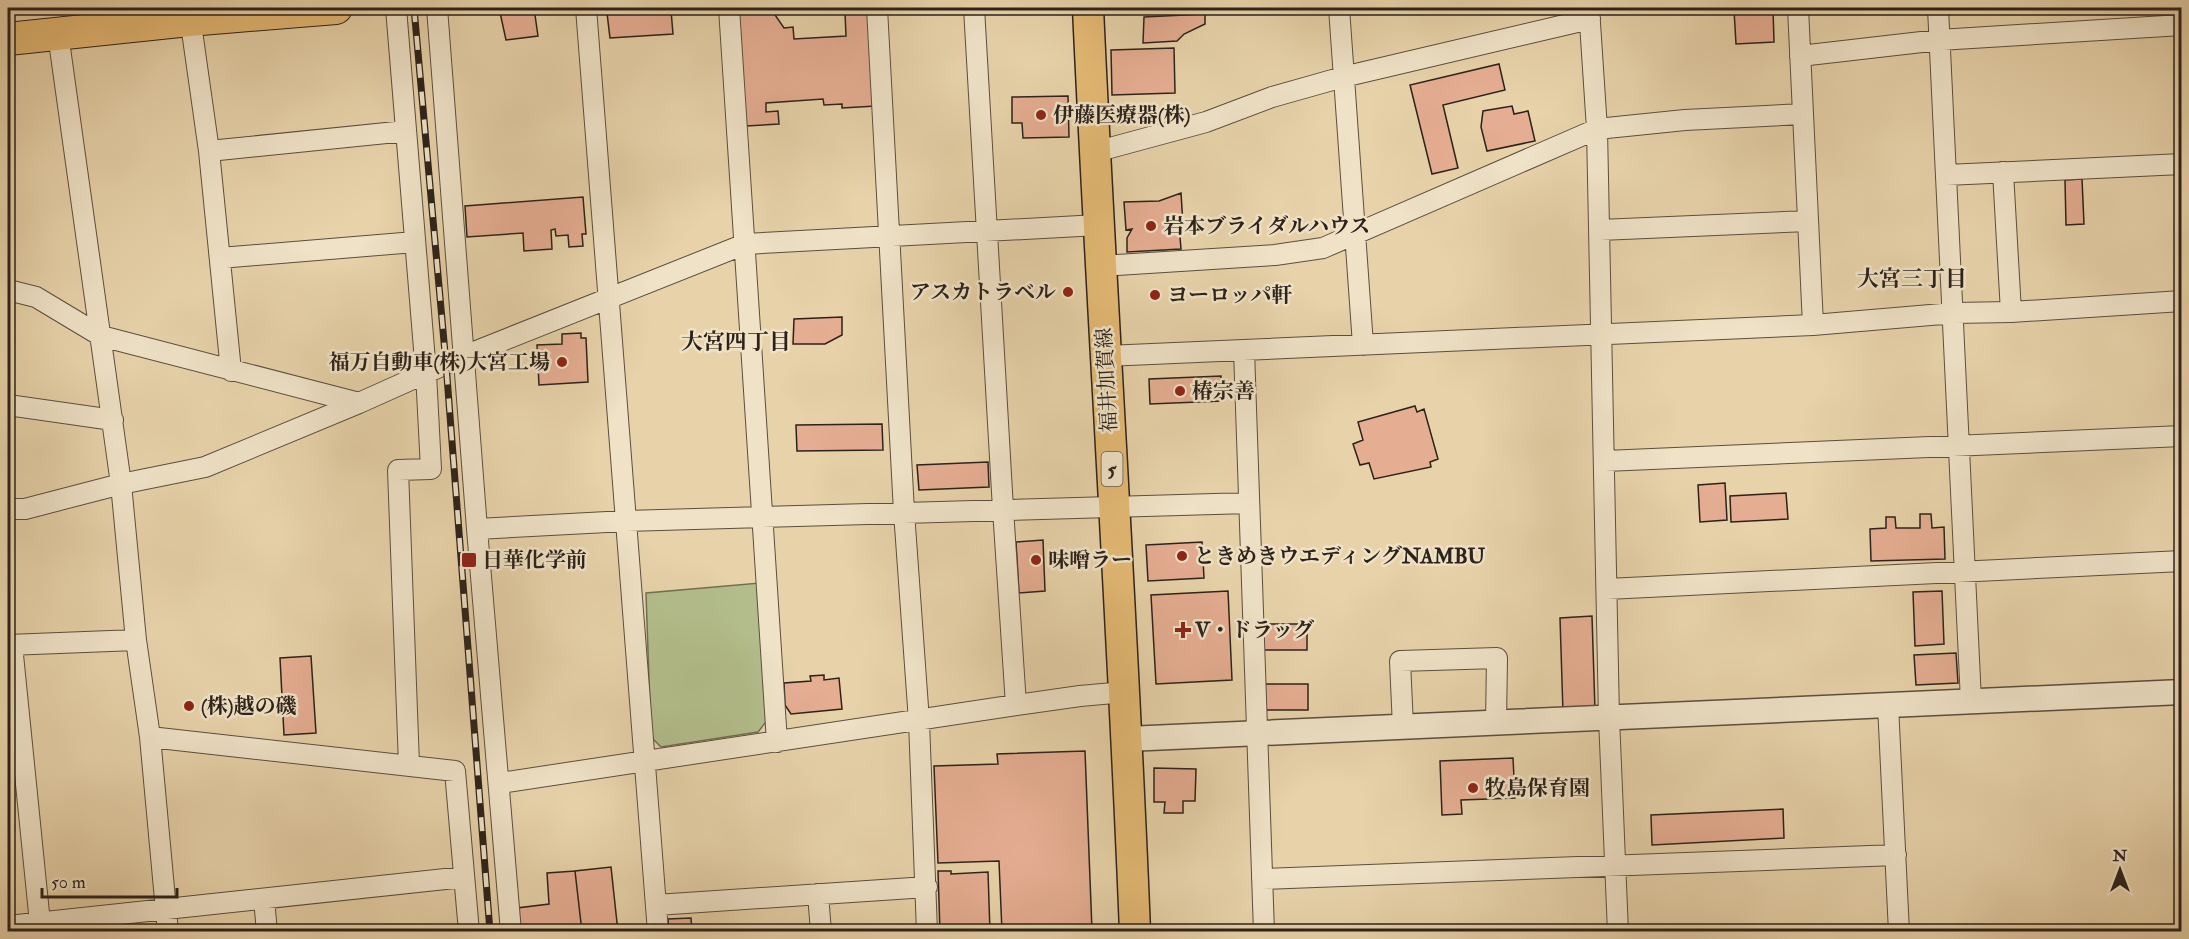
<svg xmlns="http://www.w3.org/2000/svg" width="2189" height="939" viewBox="0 0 2189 939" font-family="'IM FELL Double Pica','Noto Serif JP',serif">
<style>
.green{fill:#b2bd8b;stroke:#6f7052;stroke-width:1.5}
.building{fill:#e5ad92;stroke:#2c221a;stroke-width:1.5}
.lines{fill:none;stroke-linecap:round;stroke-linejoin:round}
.minor-casing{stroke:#5b4e3e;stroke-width:22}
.tertiary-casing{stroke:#5b4e3e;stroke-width:27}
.primary-casing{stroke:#2c221a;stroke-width:33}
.trunk-casing{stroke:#2c221a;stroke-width:34}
.minor{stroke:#efe2c7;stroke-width:20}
.tertiary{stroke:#efe2c7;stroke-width:24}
.primary{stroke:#e4b974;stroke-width:30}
.trunk{stroke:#e4b974;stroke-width:32}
.rail-casing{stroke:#2c221a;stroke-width:7}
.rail{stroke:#efe2c7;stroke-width:4.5;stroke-dasharray:14;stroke-linecap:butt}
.poi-dot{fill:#8f2418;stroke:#efe2c7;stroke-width:2}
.labels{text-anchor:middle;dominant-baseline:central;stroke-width:5;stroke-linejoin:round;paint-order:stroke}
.shield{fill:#efe2c7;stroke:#665c4e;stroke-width:1.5}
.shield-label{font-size:20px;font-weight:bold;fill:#2c221a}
.poi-label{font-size:21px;font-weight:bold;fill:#2c221a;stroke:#efe2c7;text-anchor:start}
.street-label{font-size:21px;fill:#2c221a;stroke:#efe2c7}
.neighbourhood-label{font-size:22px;font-weight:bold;fill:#2c221a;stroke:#efe2c7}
</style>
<rect width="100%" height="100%" fill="#e7d2a9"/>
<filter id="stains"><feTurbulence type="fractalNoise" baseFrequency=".00333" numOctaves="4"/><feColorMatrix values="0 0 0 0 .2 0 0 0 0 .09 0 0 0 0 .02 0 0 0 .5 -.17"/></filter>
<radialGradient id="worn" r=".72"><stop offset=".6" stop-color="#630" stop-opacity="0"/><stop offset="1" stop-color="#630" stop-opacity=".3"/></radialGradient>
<path class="green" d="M 760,583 L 769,718 L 758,732 L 661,747 L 651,737 L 646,593 Z"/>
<path class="building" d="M 499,8 L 534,8 L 538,36 L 506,40 Z
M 765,8 L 771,9 L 784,28 L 793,27 L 794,39 L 846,36 L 845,13 L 870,12 L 876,106 L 842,108 L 842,104 L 824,105 L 823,99 L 766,103 L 766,112 L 778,111 L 779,124 L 746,126 L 738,10 Z
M 1773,9 L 1774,42 L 1736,44 L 1734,10 Z
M 671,10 L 673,34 L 610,38 L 607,13 Z
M 1205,14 L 1205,24 L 1184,34 L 1177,41 L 1143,43 L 1144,17 Z
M 1174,48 L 1175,93 L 1112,95 L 1111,50 Z
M 1499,64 L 1505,90 L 1443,105 L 1458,168 L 1432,174 L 1410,85 Z
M 1068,96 L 1069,137 L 1023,138 L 1022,123 L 1012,123 L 1012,97 Z
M 1512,106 L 1514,114 L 1528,111 L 1535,141 L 1487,151 L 1481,127 L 1483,111 Z
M 2082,179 L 2084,224 L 2066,225 L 2065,180 Z
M 1181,193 L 1183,224 L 1179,225 L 1181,249 L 1127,252 L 1127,238 L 1132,229 L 1126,230 L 1124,202 L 1159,201 Z
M 583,197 L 586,234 L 582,234 L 583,246 L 569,247 L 568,235 L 556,236 L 555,229 L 551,230 L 552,249 L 524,251 L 523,233 L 467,237 L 465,206 Z
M 842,317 L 842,335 L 825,344 L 793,344 L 794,319 Z
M 581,333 L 581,338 L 586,338 L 588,382 L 539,385 L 537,345 L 562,344 L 562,334 Z
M 1221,376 L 1222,401 L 1150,404 L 1149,379 Z
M 1415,406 L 1417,412 L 1424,409 L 1438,459 L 1430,462 L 1431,467 L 1374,479 L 1369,463 L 1360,465 L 1353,444 L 1363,440 L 1358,422 Z
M 882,424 L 883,450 L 797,451 L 796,425 Z
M 988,462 L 989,487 L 919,490 L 917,465 Z
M 1725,483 L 1727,520 L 1700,522 L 1698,485 Z
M 1786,493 L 1788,519 L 1731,522 L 1730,496 Z
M 1920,514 L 1931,514 L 1932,528 L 1944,527 L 1945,559 L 1871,561 L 1870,529 L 1886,528 L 1886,517 L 1895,517 L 1896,528 L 1920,528 Z
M 1043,540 L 1045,591 L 1019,593 L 1016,542 Z
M 1202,542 L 1204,578 L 1148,581 L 1146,545 Z
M 1228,591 L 1232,680 L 1156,684 L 1151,595 Z
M 1942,591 L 1944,644 L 1915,646 L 1913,592 Z
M 1592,616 L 1595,711 L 1563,713 L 1560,618 Z
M 1262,624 L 1307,624 L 1307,650 L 1262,650 Z
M 1956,653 L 1958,683 L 1916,685 L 1914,655 Z
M 311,656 L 316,733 L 284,735 L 280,658 Z
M 824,675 L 824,680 L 839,678 L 842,709 L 791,714 L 785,705 L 784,683 L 811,681 L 810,676 Z
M 1264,684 L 1308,684 L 1308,710 L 1264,710 Z
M 1085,751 L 1092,930 L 1002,932 L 999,861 L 938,863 L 934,766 L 998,764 L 997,754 Z
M 1513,758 L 1515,798 L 1461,800 L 1462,814 L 1442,815 L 1440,761 Z
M 1154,768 L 1196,769 L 1195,801 L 1183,801 L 1183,813 L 1164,813 L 1165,802 L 1154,802 Z
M 1783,809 L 1784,838 L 1652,845 L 1651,815 Z
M 611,867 L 618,932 L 582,932 L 575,871 Z
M 575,871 L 582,932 L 518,932 L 517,908 L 549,904 L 547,873 Z
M 938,871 L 951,871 L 951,874 L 988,872 L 990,932 L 940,932 Z
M 691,918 L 692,932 L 669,932 L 668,919 Z"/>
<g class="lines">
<g class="minor-casing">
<path id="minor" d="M 396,8 L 426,373 L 431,469 L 398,470 L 409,765
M 437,8 L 477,529 L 511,932
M 586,8 L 658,932
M 729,8 L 777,742
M 877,8 L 904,512 L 919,721 L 927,932
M 974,8 L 1003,509 L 1016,705
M 1339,8 L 1363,345
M 1589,8 L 1597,129 L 1609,718 L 1618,932
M 1798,8 L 1813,325
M 1938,8 L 1971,701
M 189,10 L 209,151 L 231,371
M 58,34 L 121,484 L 136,640 L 150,737 L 168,932
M 1800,56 L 1939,40 L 2182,25
M 209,151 L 406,131
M 1095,152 L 1206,122 L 1272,97 L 1343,77 L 1590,19
M 2003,172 L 2011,312
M 1946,175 L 2182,164
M 1600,230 L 1808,221
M 220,258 L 415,242
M 1101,266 L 1275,255 L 1323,248 L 1597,129 L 1685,120 L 1803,114
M 8,290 L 36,297 L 101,336 L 359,403
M 1244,350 L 1264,932
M 1106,356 L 1813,325 L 1954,313 L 2011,312 L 2182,301
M 8,405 L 113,420
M 1605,461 L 2182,436
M 8,509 L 25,509 L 121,484 L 205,467 L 359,403 L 464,356 L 745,244 L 1098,225
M 477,529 L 626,521 L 1249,503
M 1607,589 L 2182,561
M 8,645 L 136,640
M 12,645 L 40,923
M 1888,705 L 1899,932
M 1403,727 L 1400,661 L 1497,658 L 1496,723
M 150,737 L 455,771 L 469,932
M 500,783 L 1016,705 L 1080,696 L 1125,692
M 1262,879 L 1896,855
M 818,894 L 821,932
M 264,899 L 267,932
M 656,905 L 927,887
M 8,926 L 464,877"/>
</g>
<g class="tertiary-casing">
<path id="tertiary" d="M 1127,739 L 2182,692"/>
</g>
<g class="primary-casing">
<path id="primary" d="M 1088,8 C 1102,316 1123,623 1135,932"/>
</g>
<g class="trunk-casing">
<path id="trunk" d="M 8,39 L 189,20 L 336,8"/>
</g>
<use href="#minor" class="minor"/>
<use href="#tertiary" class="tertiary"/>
<use href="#primary" class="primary"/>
<use href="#trunk" class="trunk"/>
<g class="rail-casing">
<path id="rail" d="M 414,8 L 446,364 L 490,932"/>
</g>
<use href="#rail" class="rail"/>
</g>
<g class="poi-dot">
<circle cx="1041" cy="115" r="6"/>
<circle cx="1151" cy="226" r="6"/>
<circle cx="1068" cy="292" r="6"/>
<circle cx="1155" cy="295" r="6"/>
<circle cx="562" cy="362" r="6"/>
<circle cx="1180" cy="391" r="6"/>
<circle cx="1182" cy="556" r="6"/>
<rect x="461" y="552" width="16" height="16" rx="3"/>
<circle cx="1036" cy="560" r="6"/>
<path d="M1180 621h6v6h6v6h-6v6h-6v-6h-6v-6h6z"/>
<circle cx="189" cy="706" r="6"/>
<circle cx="1473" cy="788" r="6"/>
</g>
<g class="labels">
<rect class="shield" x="1101.5" y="452" width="21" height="34" rx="4.5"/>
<g class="shield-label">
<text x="1112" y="469">5</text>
</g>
<g class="poi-label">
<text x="1053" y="115">伊藤医療器(株)</text>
<text x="1163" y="226">岩本ブライダルハウス</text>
<text x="1056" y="292" text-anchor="end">アスカトラベル</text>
<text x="1167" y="295">ヨーロッパ軒</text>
<text x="550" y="362" text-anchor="end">福万自動車(株)大宮工場</text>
<text x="1192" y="391">椿宗善</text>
<text x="1194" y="556">ときめきウエディングNAMBU</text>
<text x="482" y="560">日華化学前</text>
<text x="1048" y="560">味噌ラー</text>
<text x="1195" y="630">V・ドラッグ</text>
<text x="201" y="706">(株)越の磯</text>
<text x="1485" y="788">牧島保育園</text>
</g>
<g class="street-label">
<text transform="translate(1107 380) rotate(-93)">福井加賀線</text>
</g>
<g class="neighbourhood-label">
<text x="1912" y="279">大宮三丁目</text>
<text x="736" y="342">大宮四丁目</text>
</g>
</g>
<rect width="2189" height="939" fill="none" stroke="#e7d2a9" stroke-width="30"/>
<rect x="9" y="9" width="2171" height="921" fill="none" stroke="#2c221a" stroke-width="3"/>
<rect x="15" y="15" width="2159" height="909" fill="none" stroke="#2c221a" stroke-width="1.5"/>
<g transform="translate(2120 870)" stroke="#efe2c7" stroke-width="4.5" paint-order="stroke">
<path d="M0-4.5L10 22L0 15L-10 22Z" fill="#2c221a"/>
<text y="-9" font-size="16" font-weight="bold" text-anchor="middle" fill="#2c221a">N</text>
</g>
<path d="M42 888v9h135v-9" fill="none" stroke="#2c221a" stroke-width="3"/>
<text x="51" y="888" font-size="18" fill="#2c221a" stroke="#efe2c7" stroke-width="4.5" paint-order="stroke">50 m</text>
<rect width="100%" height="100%" filter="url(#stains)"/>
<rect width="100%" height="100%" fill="url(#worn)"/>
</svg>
